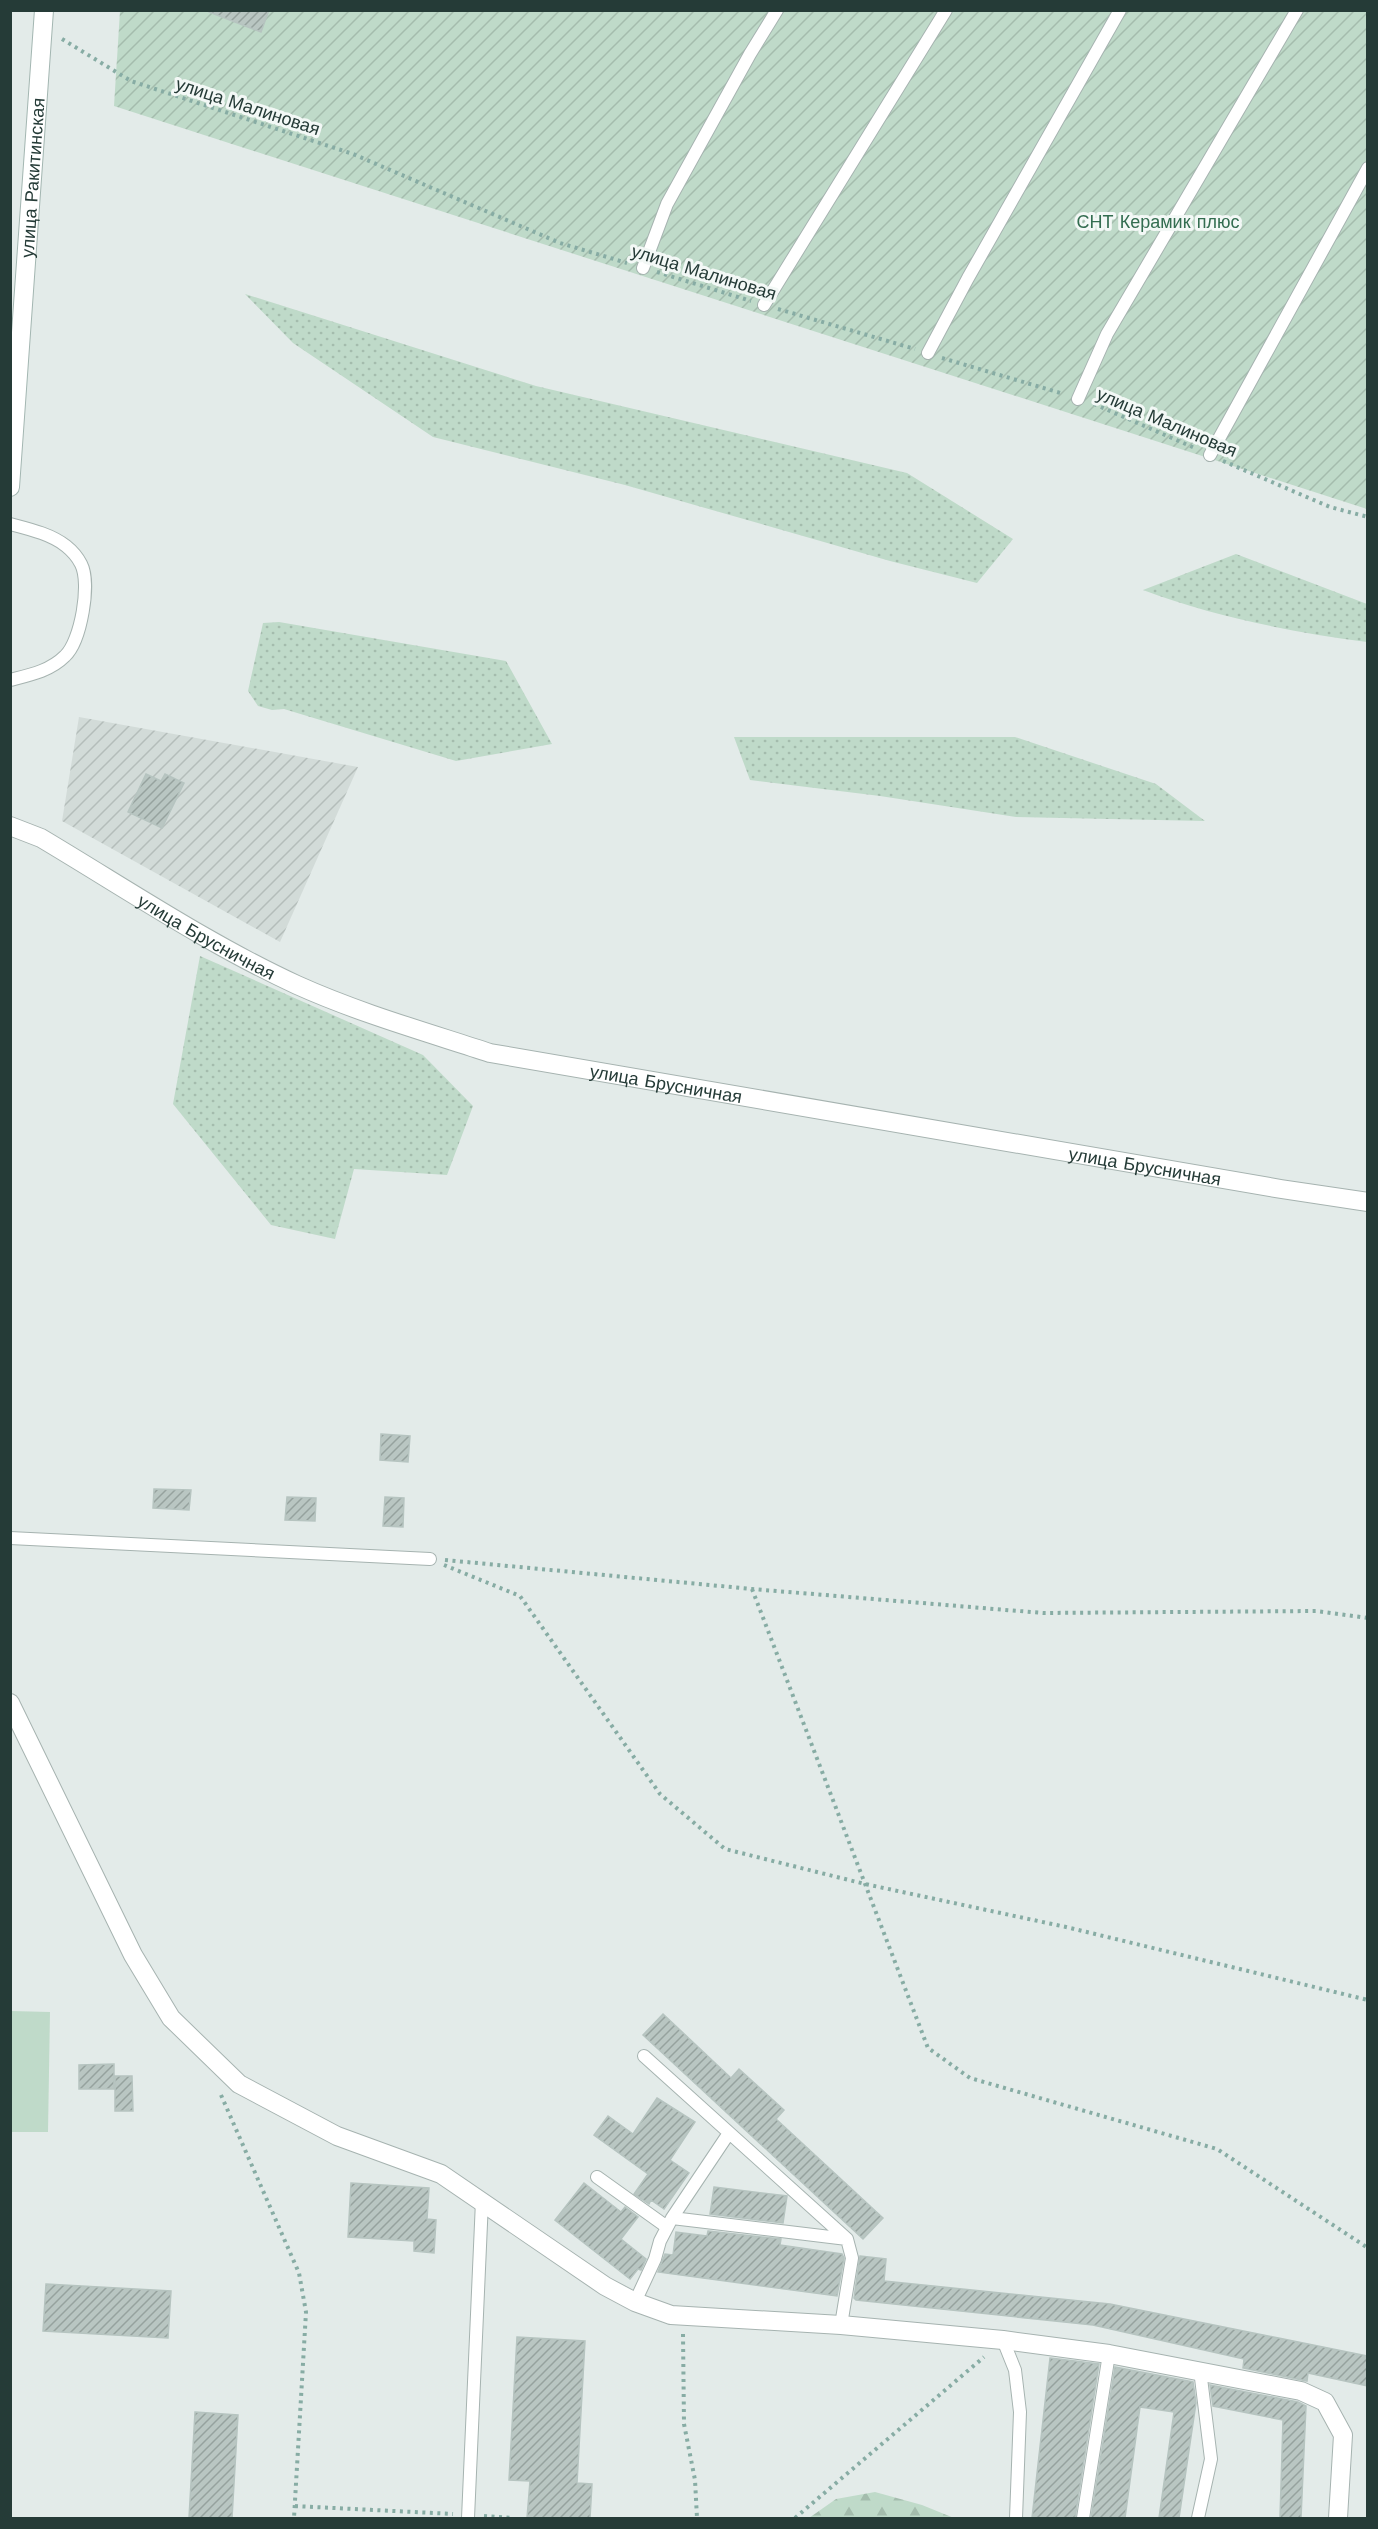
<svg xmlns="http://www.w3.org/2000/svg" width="1378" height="2529" viewBox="0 0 1378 2529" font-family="'Work Sans',sans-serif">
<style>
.industrial{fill:url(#industrial-furrows)}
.grass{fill:url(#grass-dots)}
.forest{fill:url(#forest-firs)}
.garden{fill:url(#garden-furrows)}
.pitch{fill:#bfdac9}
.building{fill:url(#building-hatch);stroke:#b6c4c0;stroke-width:1.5}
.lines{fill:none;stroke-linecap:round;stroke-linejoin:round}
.lane-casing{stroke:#a6b3b0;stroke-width:14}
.street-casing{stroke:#a6b3b0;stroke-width:20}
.secondary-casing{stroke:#a3b6b1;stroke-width:20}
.path{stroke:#87aca4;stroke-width:4;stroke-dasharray:3 4.5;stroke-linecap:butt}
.lane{stroke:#fff;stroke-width:12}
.street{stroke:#fff;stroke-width:18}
.secondary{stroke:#fff;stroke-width:18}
.labels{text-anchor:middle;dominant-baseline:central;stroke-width:6;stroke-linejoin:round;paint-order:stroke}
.street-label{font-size:18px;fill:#253b37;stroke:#f3f8f6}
.park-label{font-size:18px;fill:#336d50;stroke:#f3f8f6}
</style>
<defs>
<pattern id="industrial-furrows" width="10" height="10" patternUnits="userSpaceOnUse" patternTransform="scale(1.5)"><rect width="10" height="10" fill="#d2dbd8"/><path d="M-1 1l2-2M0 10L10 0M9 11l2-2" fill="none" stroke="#b4bdba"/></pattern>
<pattern id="grass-dots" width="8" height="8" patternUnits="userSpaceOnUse" patternTransform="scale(1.5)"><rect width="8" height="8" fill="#bfdac9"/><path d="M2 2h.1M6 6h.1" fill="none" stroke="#a4bcad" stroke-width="1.8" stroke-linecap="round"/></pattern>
<pattern id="forest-firs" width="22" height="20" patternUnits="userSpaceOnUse" patternTransform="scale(1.5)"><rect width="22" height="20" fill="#bfdac9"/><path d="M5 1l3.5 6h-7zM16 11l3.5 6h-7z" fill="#a4bcad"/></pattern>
<pattern id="garden-furrows" width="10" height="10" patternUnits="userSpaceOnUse" patternTransform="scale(1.5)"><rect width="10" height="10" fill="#bfdac9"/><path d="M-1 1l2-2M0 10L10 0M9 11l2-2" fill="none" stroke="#a4bcad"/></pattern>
<pattern id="building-hatch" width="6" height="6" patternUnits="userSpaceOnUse" patternTransform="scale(1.5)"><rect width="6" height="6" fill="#b9c6c2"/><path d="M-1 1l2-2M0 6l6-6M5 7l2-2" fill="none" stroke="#96a29e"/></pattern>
</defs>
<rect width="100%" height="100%" fill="#e3ebe9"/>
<path class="industrial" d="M 79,717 L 358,767 L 280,942 L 62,821 Z"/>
<path class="grass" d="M 245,294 L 536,386 L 907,473 L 1013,539 L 977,583 L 890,561 L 625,485 L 433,437 L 293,343 Z
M 1236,554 L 1367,604 L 1367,642 C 1291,632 1215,617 1143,590 Z
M 279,622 L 506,661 L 552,744 L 456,761 L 284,709 L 272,710 L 258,706 L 248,691 L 263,623 Z
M 734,737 L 1015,737 L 1156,784 L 1205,821 L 1016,817 L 880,796 L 750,780 Z
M 200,956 L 423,1055 L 473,1106 L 447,1175 L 354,1169 L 335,1239 L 271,1225 L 173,1104 Z"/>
<path class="forest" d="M 875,2492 L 922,2505 L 954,2518 L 809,2518 L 836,2499 Z"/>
<path class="garden" d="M 120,11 L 1367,11 L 1367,509 L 114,106 Z"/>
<path class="pitch" d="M 11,2011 L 50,2012 L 48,2132 L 11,2132 Z"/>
<path class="building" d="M 209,10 L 269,10 L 261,32 L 209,12 Z
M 146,774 L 161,781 L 165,774 L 184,783 L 162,828 L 128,812 Z
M 381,1434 L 410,1436 L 408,1462 L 380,1460 Z
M 154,1489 L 191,1490 L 189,1510 L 153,1508 Z
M 287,1497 L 316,1498 L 315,1521 L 285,1520 Z
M 385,1497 L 404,1498 L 403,1527 L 383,1526 Z
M 663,2014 L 731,2078 L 739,2069 L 784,2110 L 776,2119 L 883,2218 L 863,2239 L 643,2035 Z
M 114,2064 L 114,2089 L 79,2089 L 79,2065 Z
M 115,2076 L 132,2076 L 133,2111 L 115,2111 Z
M 657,2098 L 695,2122 L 670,2160 L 689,2173 L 664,2209 L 651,2200 L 649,2204 L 634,2194 L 648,2174 L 594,2135 L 608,2116 L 633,2134 Z
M 351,2183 L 429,2188 L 427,2219 L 436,2220 L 434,2253 L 414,2251 L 414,2241 L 348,2237 Z
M 584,2183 L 621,2212 L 625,2207 L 638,2217 L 621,2239 L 646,2259 L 641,2270 L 638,2269 L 630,2279 L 555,2220 Z
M 714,2187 L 787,2196 L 783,2223 L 710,2214 Z
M 708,2231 L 781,2239 L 780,2245 L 842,2254 L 844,2258 L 837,2296 L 658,2272 L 665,2254 L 673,2255 L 676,2232 L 707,2236 Z
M 860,2256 L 886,2259 L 884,2281 L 1110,2304 L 1368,2356 L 1368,2386 L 1308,2373 L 1307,2381 L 1243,2368 L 1244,2359 L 1093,2325 L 856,2300 L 854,2298 Z
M 46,2284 L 171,2291 L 168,2338 L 43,2331 Z
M 517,2337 L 585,2341 L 577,2483 L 592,2484 L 590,2518 L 527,2518 L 530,2481 L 509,2480 Z
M 1050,2358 L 1099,2364 L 1075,2518 L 1032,2518 Z
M 1115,2367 L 1193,2382 L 1196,2403 L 1179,2518 L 1159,2518 L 1174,2412 L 1140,2407 L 1125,2518 L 1091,2518 Z
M 1210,2385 L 1298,2402 L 1306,2406 L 1301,2518 L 1280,2518 L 1283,2420 L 1213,2406 Z
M 195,2412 L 238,2415 L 232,2518 L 189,2518 Z"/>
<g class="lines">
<g class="lane-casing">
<path id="lane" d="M 643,268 L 667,204 L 750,54 L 777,10
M 764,305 L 946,10
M 928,353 L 968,278 L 1120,10
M 1078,399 L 1107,334 L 1297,10
M 1210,455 L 1368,168
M 10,524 C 29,529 51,534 66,546 C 71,550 78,558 81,564 C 91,583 81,641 65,656 C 50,671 30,675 10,680
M 10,1538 L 430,1559
M 644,2056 L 847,2239 L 852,2258 L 841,2325
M 597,2177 L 667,2227
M 672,2218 L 847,2239
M 635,2302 L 655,2259 L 660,2241 L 672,2218 L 729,2133
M 1003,2340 L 1015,2370 L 1020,2412 L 1016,2518
M 468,2518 L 482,2201
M 1083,2518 L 1109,2354
M 1198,2518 L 1211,2459 L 1200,2370"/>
</g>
<g class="street-casing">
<g id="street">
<path id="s1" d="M 10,826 L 41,838 C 125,888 208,944 297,985 C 359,1013 426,1032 490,1053 L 1281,1189 L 1368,1202"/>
<path d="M 10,1703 L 133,1955 L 171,2018 L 239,2084 L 337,2136 L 441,2174 L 605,2286 L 635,2302 L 671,2315 L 841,2325 L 1003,2340 L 1109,2354 L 1301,2391 L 1325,2402 L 1343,2435 L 1338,2518"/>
</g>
</g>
<g class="secondary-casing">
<g id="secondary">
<path id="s2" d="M 10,487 L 44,10"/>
</g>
</g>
<path class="path" d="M 62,39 L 131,81 L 353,154 L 560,243 L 627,263
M 657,272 L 751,301
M 778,309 L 915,349
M 942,358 L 1064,394
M 1094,404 L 1197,449
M 1223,461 L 1330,507 L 1368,517
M 445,1560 L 752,1589 L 1043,1613 L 1316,1611 L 1368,1618
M 444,1565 L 520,1596 L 660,1794 L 725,1849 L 865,1884 L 1066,1927 L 1368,2000
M 752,1589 L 928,2048 L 970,2078 L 1217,2149 L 1368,2248
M 221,2095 L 299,2273 L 306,2312 L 294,2518
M 683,2334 L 684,2424 L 695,2480 L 697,2518
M 295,2506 L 453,2514
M 484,2516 L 512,2518
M 795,2518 L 984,2357"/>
<use href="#lane" class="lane"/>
<use href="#street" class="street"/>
<use href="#secondary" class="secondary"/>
</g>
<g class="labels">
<g class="street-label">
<text transform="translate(248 106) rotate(18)">улица Малиновая</text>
<text stroke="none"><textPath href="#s2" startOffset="310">улица Ракитинская</textPath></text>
<text transform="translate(704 272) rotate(17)">улица Малиновая</text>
<text transform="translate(1167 422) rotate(23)">улица Малиновая</text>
<text stroke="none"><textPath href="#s1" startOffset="226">улица Брусничная</textPath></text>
<text stroke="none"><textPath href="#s1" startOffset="712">улица Брусничная</textPath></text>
<text stroke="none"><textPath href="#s1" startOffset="1198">улица Брусничная</textPath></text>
</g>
<g class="park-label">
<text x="1158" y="221">СНТ Керамик плюс</text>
</g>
</g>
<rect width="1378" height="2529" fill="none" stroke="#253b37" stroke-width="24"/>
</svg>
